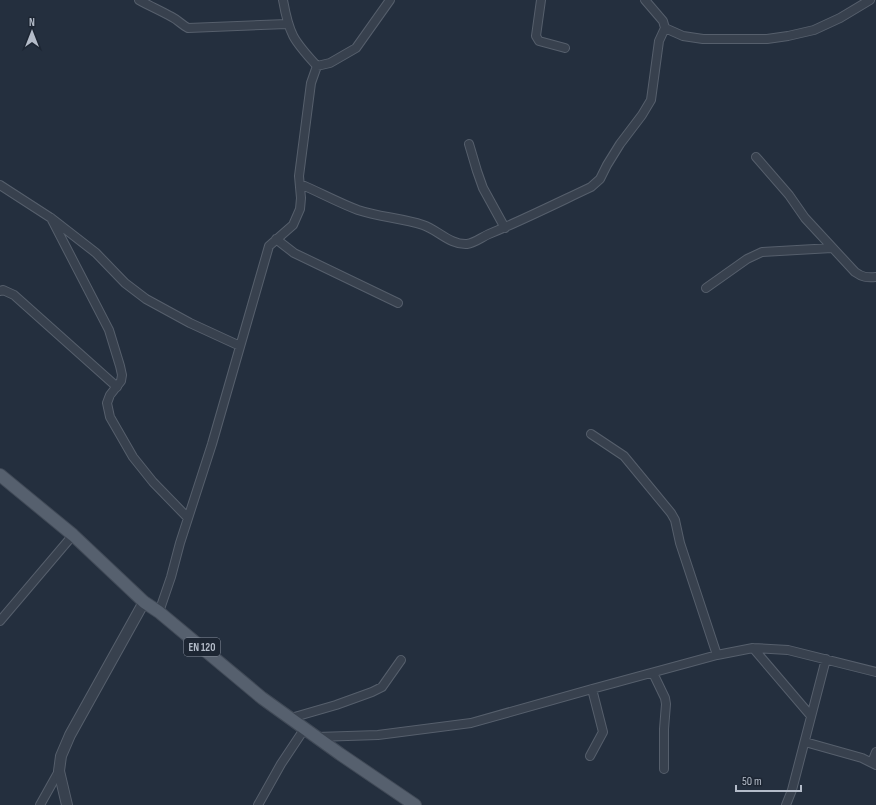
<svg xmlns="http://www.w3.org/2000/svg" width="876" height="805" viewBox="0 0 876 805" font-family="'Sofia Sans Condensed',sans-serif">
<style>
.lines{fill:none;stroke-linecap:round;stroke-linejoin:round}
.minor-casing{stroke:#565f6c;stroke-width:10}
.tertiary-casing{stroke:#565f6c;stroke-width:12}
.primary-casing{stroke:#414a57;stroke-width:14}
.minor{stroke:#38414e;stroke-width:8}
.tertiary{stroke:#38414e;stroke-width:10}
.primary{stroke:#56606e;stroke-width:12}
.labels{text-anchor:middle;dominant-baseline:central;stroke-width:3;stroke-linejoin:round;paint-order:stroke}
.shield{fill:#1d2633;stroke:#878f9c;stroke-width:1}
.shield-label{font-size:11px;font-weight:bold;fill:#b4bcc9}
</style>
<rect width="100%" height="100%" fill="#242f3e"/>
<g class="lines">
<g class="minor-casing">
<path id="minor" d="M 139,0 C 150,6 161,11 172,17 C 178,20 182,25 188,28 L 287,24
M 283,0 C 289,34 293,40 317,66
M 541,0 L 536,36 L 539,41 L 565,48
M 665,28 L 683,36 L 703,39 L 767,39 L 788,36 L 814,30 L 840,18 L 870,0
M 469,144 L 477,171 L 483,188 L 505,228
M 756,157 L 789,195 L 805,218 L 855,272 C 862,277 867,278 876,277
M 300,184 C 319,192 339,203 358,210 C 379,217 402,218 423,225 C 438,230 450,245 467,244 C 475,243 482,237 489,234 C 523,220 557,203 591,187 L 600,179 L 607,165 L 620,144 L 642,115 L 651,100 L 659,41 L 665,28 L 663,21 L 645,0
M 0,185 L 51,218 L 96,253 L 125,283 L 146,299 L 190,323 L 240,346
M 51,218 L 109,330 L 120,366 L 122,375 L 121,381 L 110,395 L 107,403 L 110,417 L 133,457 L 153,482 L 188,518
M 276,239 L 294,253 L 398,303
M 706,288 L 747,259 L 762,252 L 832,248
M 0,291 L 3,290 L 14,295 L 117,387
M 591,434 L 624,456 L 671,513 L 675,520 L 680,543 L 717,655
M 159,612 L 171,577 L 180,543 L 212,444 L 269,246 L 293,225 L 300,209 L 301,198 L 299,176 L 311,83 L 317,66 L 330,63 L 356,48 L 390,0
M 0,621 L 73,535
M 753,648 L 811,716
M 653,673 L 665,698 L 666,704 L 664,729 L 664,769
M 291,718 L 336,705 L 372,692 L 382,687 L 401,660
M 317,737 L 378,735 L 471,723 L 592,689 L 717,655 L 753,648 L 788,650 L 876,672
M 805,742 L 862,758 L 876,765
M 590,756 L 603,732 L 592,689
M 872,762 L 876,752
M 40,805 L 59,771
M 258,805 L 281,764 L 305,728
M 786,805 L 792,790 L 826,659"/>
</g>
<g class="tertiary-casing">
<path id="tertiary" d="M 67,805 L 59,771 L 61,756 L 70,735 L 144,602"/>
</g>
<g class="primary-casing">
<path id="primary" d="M 0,475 L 73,535 L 144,602 L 159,612 L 262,698 L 340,754 L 415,805"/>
</g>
<use href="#minor" class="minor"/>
<use href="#tertiary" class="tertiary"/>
<use href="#primary" class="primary"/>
</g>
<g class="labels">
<rect class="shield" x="184" y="638" width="36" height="18" rx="3"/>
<g class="shield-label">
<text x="202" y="647">EN 120</text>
</g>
</g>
<g transform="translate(32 32)" stroke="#1d2633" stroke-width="3" paint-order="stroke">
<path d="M0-3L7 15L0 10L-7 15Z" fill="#b4bcc9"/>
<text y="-6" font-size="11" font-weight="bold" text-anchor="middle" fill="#b4bcc9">N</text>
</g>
<path d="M736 785v6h65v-6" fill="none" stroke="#b4bcc9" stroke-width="2"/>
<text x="742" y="785" font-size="12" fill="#b4bcc9" stroke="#1d2633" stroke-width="3" paint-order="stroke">50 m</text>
</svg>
